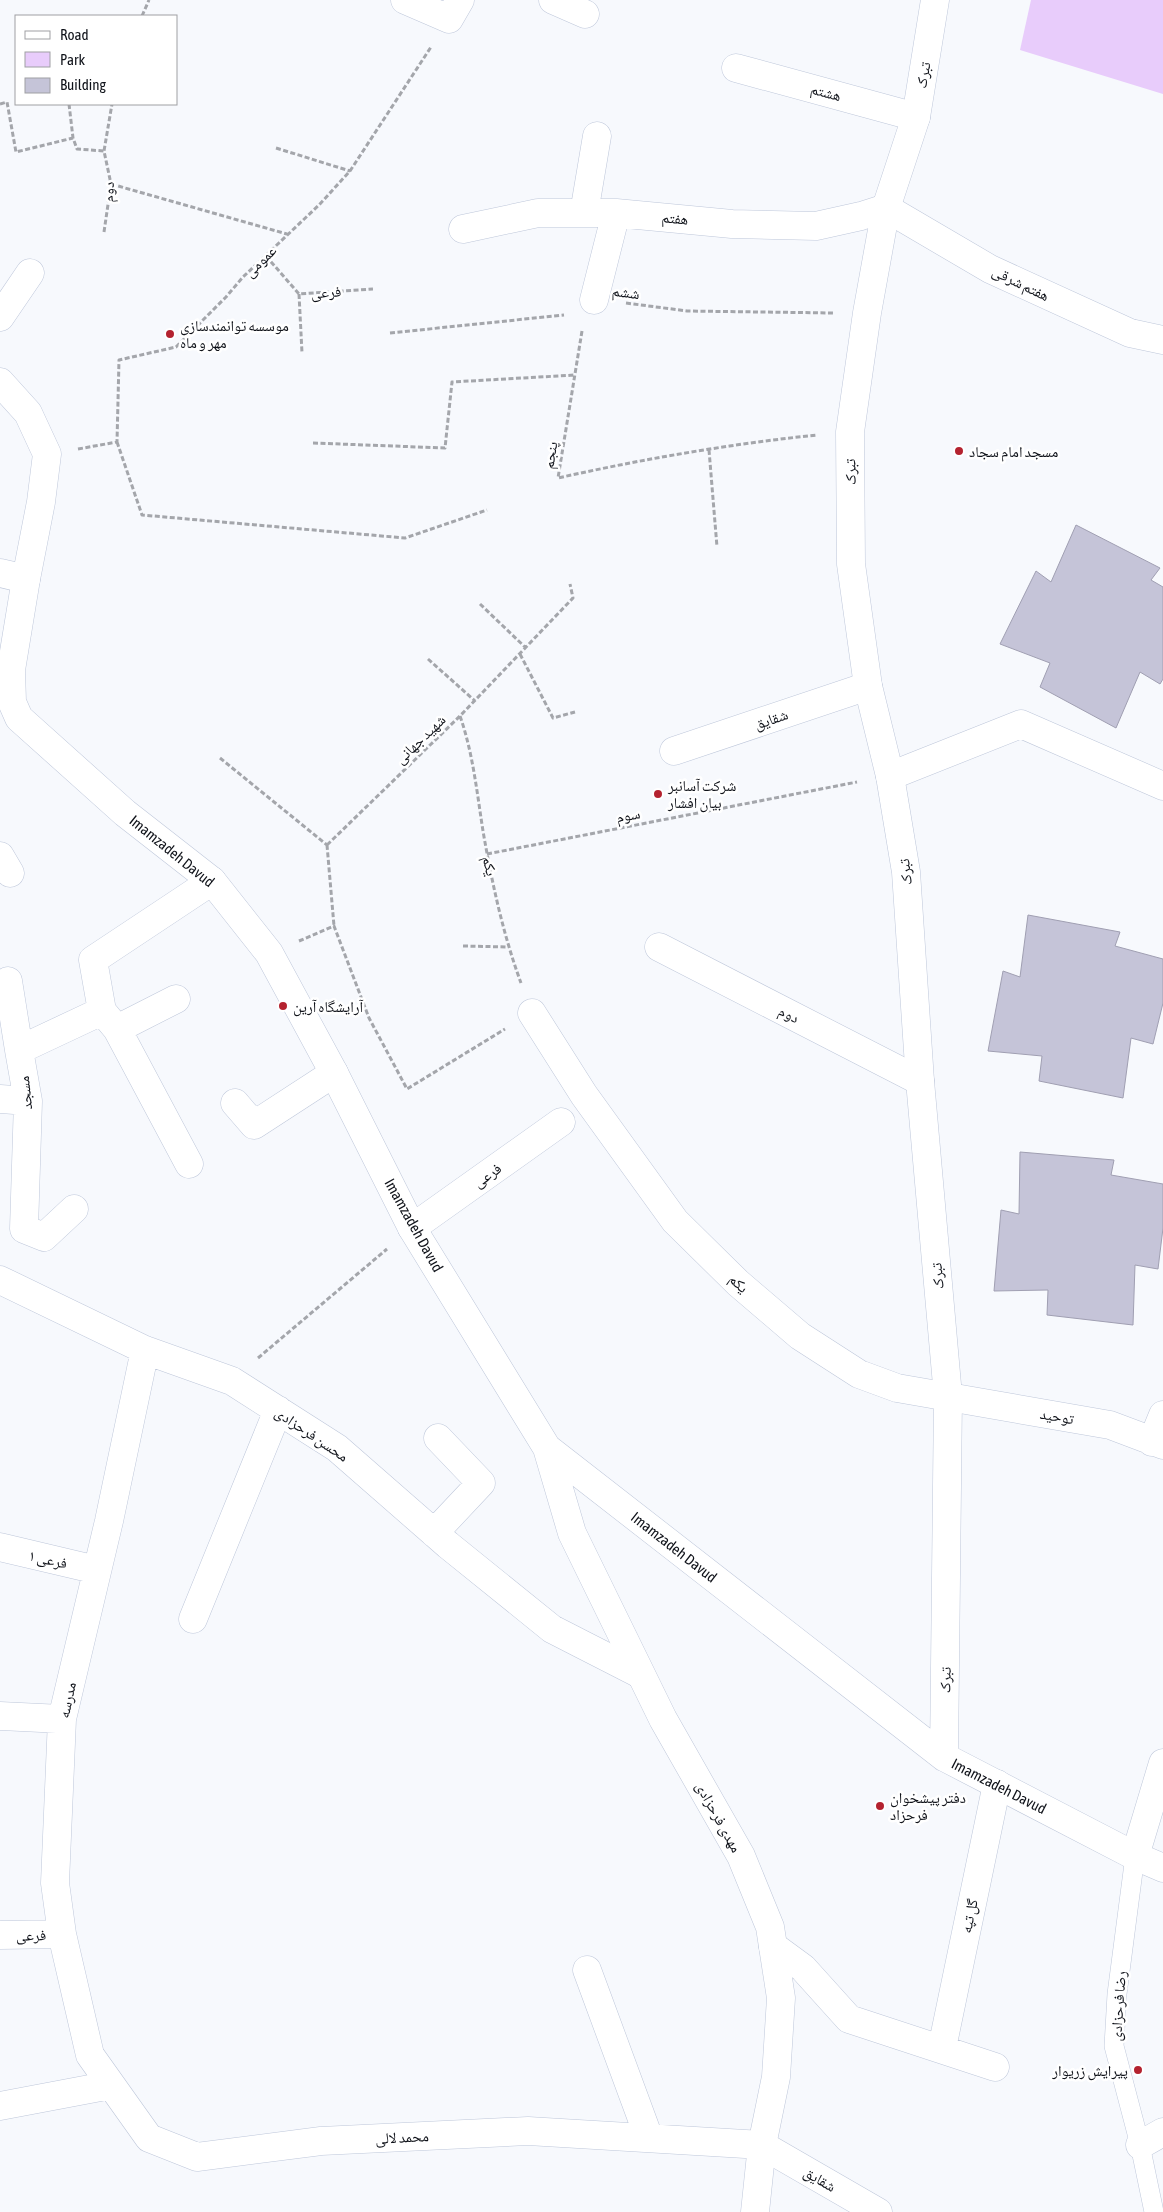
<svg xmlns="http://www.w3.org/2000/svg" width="1163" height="2212" viewBox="0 0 1163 2212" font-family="'Asap Condensed','Noto Naskh Arabic',sans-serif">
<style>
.green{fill:#e8ccfb}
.building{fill:#c5c4d8;stroke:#a09fb2}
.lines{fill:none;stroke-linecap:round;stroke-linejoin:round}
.service-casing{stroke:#bec7da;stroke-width:20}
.minor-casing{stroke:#bec7da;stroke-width:29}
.tertiary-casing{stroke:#bec7da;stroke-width:29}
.path{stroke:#a4a6ab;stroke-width:3;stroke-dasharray:5 2.5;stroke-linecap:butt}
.service{stroke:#fff;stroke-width:19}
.minor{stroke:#fff;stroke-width:28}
.tertiary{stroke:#fff;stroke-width:28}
.poi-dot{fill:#b4222f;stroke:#fff;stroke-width:2}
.labels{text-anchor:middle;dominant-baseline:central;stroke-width:5;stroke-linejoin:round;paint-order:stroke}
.street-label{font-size:15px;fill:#0f1219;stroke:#fff}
.poi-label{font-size:15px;fill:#0f1219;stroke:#fff;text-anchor:start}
</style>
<rect width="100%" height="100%" fill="#f7f9fd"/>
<path class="green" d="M 1031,0 L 1163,0 L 1163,94 L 1020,50 Z"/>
<path class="building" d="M 1076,525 L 1160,568 L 1151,580 L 1163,587 L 1163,679 L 1160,684 L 1140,672 L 1116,728 L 1040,687 L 1050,663 L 1000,644 L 1036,571 L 1051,582 Z
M 1028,915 L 1120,932 L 1115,946 L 1163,959 L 1163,1003 L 1153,1044 L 1131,1038 L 1123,1098 L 1039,1081 L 1042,1056 L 988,1051 L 1003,971 L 1020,977 Z
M 1020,1152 L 1114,1160 L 1111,1175 L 1163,1184 L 1163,1228 L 1158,1269 L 1135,1265 L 1133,1325 L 1047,1315 L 1048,1290 L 994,1291 L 1001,1210 L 1019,1214 Z"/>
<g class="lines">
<g class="service-casing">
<path id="service" d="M 1135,1856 L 1117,1994 L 1114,2046 L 1140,2145 L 1154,2212"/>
</g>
<g class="minor-casing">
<path id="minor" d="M 405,0 L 449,19 L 460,0
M 553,0 L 585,14
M 736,68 L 916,117
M 584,213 L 597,136
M 463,229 L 538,213 L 616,213 L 732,224 L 816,226 L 861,216 L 886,208 L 990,269 L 1130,333 L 1163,340
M 594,300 L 616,213
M 0,317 L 30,273
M 0,573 L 26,579
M 674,751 L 868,686
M 890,776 L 1021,724 L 1163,786
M 0,856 L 10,873
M 659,947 L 920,1081
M 8,981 L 19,1050
M 102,1011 L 93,960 L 212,881
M 532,1013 L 584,1095 L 675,1221 L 738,1283 L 800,1336 L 859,1374 L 897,1388 L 1110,1425 L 1163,1445
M 117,1029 L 189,1164
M 0,1099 L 28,1101
M 235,1103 L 254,1125 L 334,1073
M 74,1209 L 44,1237 L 24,1229 L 28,1101 L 19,1050 L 102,1011 L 117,1029 L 176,999
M 412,1228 L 561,1122
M 0,1280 L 145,1350 L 232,1381 L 337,1448 L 448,1545 L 552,1629 L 640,1674
M 145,1350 L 109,1521 L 62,1719 L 55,1883 L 62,1934 L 90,2055 L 149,2138 L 197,2157 L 321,2141 L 528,2131 L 762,2145 L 878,2212
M 1152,1442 L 1163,1415
M 434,1533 L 481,1483 L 438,1438
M 0,1547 L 97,1570
M 193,1619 L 278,1410
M 0,1716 L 62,1719
M 1135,1856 L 1163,1763
M 0,1935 L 62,1934
M 773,1946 L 803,1968 L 849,2019 L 995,2067
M 587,1970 L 649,2138
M 942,2048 L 997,1784
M 0,2106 L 111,2085
M 1140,2145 L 1163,2132"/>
</g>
<g class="tertiary-casing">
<path id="tertiary" d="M 935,0 L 916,117 L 886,208 L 867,313 L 850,432 L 851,564 L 868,686 L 890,776 L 906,872 L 920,1081 L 948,1396 L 944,1757
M 0,382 L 28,413 L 47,454 L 41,502 L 26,579 L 11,670 L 12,702 L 19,718 L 125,813 L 212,881 L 269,953 L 334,1073 L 412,1228 L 547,1448 L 944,1757 L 1135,1856 L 1163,1868
M 547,1448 L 572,1533 L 663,1719 L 741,1856 L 770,1927 L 781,1998 L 776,2077 L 762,2145 L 755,2212"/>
</g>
<path class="path" d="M 142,16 L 149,0
M 0,104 L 7,102 L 16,152 L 73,138 L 77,149 L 104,151
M 69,104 L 73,138
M 276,148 L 350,171
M 111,184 L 287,234
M 104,232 L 111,184 L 104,151 L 112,104
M 266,256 L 299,294 L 373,289
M 299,294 L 302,353
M 626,303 L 687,311 L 834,313
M 582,331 L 558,478 C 643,459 730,444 817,435
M 390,333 L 564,315
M 117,442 L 142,515 L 405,538 L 487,510
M 313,443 L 445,448 L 452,382 L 575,375
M 78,449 L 117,442 L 119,360 L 176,347 L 226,297 L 243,277 L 319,205 L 350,171 L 431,47
M 709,450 L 717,547
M 480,604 L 526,648
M 520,654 L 553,718 L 575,712
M 428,659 L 475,701
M 460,716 C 473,753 477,793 483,831 C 492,883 503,934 521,983
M 220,758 L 327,845
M 327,845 L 460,716 L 573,598 L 570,584
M 327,845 L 334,926
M 487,854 L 857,782
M 299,941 L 334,926 L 369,1018 L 407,1089 L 505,1029
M 463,946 L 508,947
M 258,1358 L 387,1249"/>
<use href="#service" class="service"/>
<use href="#minor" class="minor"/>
<use href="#tertiary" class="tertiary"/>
</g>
<g class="poi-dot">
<circle cx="170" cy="334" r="5"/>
<circle cx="959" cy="451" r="5"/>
<circle cx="658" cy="794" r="5"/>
<circle cx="283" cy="1006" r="5"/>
<circle cx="880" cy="1806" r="5"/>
<circle cx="1138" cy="2070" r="5"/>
</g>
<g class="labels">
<g class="street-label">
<text transform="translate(923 75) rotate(-80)">تبرک</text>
<text transform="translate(826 92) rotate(15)">هشتم</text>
<text transform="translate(108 192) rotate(-88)">دوم</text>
<text transform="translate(675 218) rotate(5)">هفتم</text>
<text transform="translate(260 261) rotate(-44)">عمومی</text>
<text transform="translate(1021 283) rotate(26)">هفتم شرقی</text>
<text transform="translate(326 292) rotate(-4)">فرعی</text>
<text transform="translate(626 292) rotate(7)">ششم</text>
<text transform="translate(550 455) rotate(-81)">پنجم</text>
<text transform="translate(850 472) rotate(-91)">تبرک</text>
<text transform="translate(771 719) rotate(-19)">شقایق</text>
<text transform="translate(420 739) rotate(-44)">شهید جهانی</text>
<text transform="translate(628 815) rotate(-11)">سوم</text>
<text transform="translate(172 851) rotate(39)">Imamzadeh Davud</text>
<text transform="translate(490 866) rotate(78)">یکم</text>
<text transform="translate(905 872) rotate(-97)">تبرک</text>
<text transform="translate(789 1014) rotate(27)">دوم</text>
<text transform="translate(25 1093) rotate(-96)">مسجد</text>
<text transform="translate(487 1175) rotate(-35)">فرعی</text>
<text transform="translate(414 1225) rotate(61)">Imamzadeh Davud</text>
<text transform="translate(937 1276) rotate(-95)">تبرک</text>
<text transform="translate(739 1283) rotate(43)">یکم</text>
<text transform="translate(1057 1416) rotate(10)">توحید</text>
<text transform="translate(312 1434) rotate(34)">محسن فرحزادی</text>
<text transform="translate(674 1547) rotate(38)">Imamzadeh Davud</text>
<text transform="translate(48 1559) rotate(13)">فرعی ۱</text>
<text transform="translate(945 1680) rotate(-89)">تبرک</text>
<text transform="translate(67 1700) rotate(-78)">مدرسه</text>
<text transform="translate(999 1786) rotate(27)">Imamzadeh Davud</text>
<text transform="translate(719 1817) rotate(61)">مهدی فرحزادی</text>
<text transform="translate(969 1916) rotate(-78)">گل تپه</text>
<text transform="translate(31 1935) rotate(-1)">فرعی</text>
<text transform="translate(1118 2006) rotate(-86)">رضا فرحزادی</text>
<text transform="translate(402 2137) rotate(-3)">محمد لالی</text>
<text transform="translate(820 2179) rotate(30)">شقایق</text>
</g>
<g class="poi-label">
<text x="180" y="325">موسسه توانمندسازی<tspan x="180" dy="17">مهر و ماه</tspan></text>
<text x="969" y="451">مسجد امام سجاد</text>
<text x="668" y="785">شرکت آسانبر<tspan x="668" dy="17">بیان افشار</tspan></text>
<text x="293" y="1006">آرایشگاه آرین</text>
<text x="890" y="1797">دفتر پیشخوان<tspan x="890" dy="17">فرحزاد</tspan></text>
<text x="1128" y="2070" text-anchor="end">پیرایش زریوار</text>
</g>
</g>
<rect x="15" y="15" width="162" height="90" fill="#ffffff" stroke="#9fa0a3"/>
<rect x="25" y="31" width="25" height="8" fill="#ffffff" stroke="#9fa0a3"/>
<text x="60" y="40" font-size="15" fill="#0f1219">Road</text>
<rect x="25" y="52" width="25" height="15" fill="#e8ccfb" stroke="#9fa0a3"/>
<text x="60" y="65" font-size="15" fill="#0f1219">Park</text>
<rect x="25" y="78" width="25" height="15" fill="#c5c4d8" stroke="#9fa0a3"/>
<text x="60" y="90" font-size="15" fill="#0f1219">Building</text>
</svg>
